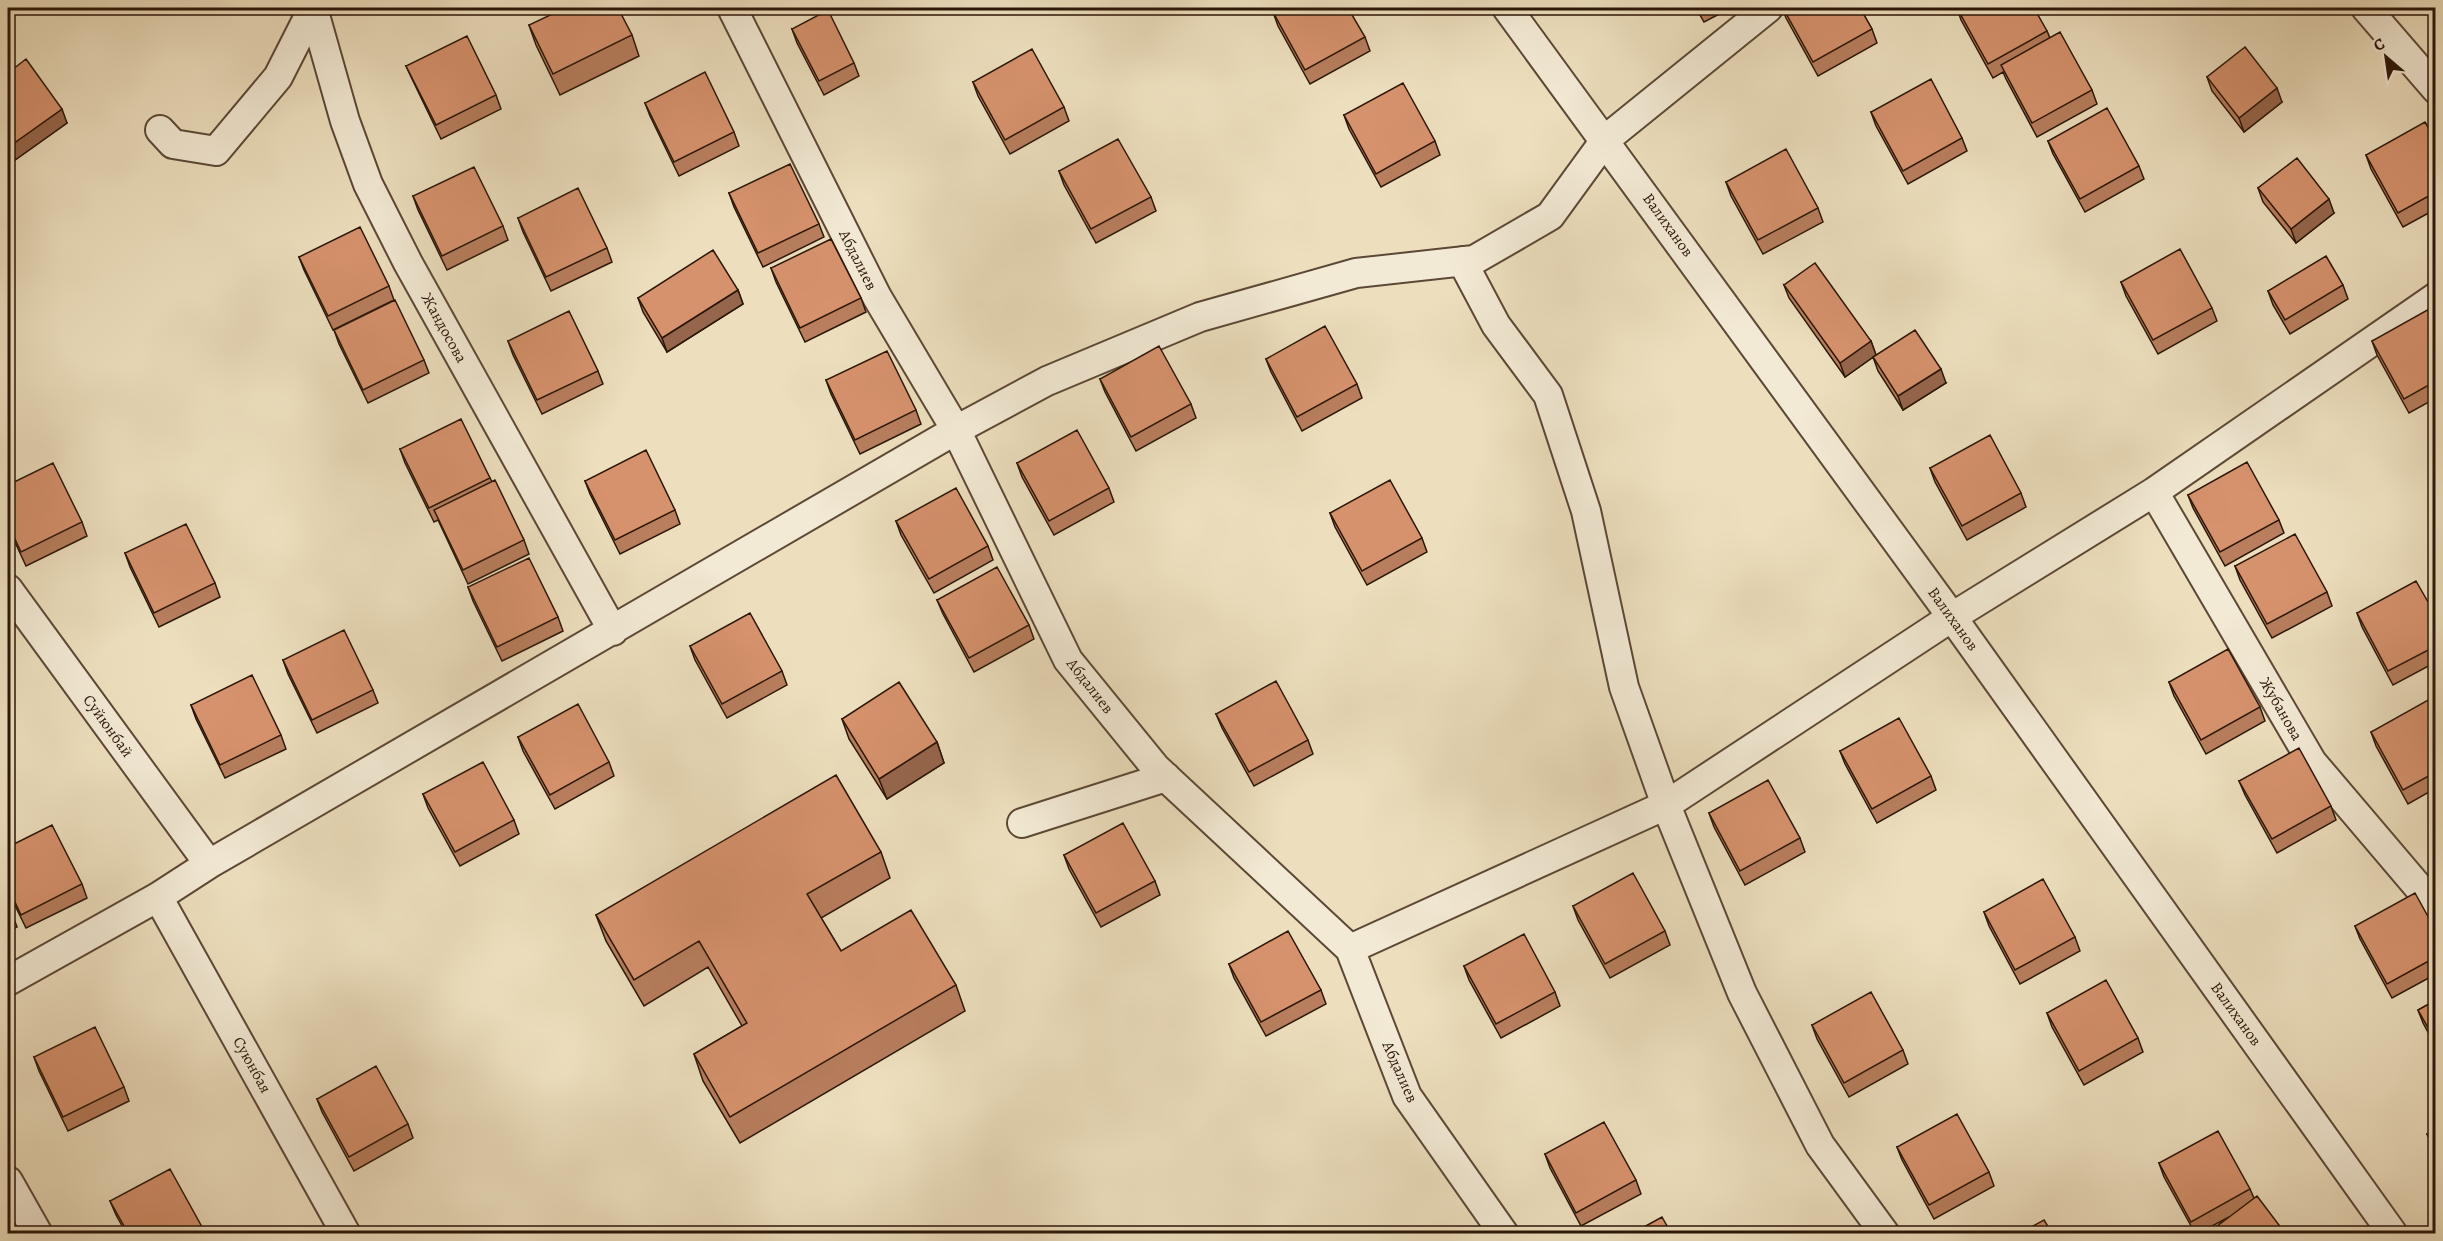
<svg xmlns="http://www.w3.org/2000/svg" width="2443" height="1241" viewBox="0 0 2443 1241" font-family="Alegreya,serif">
<style>
.lines{fill:none;stroke-linecap:round;stroke-linejoin:round}
.street-casing{stroke:#5c4836;stroke-width:32}
.street{stroke:#f3ead5;stroke-width:28}
.wall{fill:#b87e5e;stroke:#2b1608;stroke-width:1.5}
.shaded-wall{fill:#96664c;stroke:#2b1608;stroke-width:1.5}
.building{fill:#d6926d;stroke:#2b1608;stroke-width:1.5}
.labels{text-anchor:middle;dominant-baseline:central;stroke-width:4.5;stroke-linejoin:round;paint-order:stroke}
.street-label{font-size:16px;fill:#2b1608;stroke:#f3ead5}
</style>
<rect width="100%" height="100%" fill="#eddfbe"/>
<filter id="stains"><feTurbulence type="fractalNoise" baseFrequency=".00333" numOctaves="4"/><feColorMatrix values="0 0 0 0 .2 0 0 0 0 .09 0 0 0 0 .02 0 0 0 .5 -.17"/></filter>
<radialGradient id="worn" r=".72"><stop offset=".6" stop-color="#630" stop-opacity="0"/><stop offset="1" stop-color="#630" stop-opacity=".3"/></radialGradient>
<g class="lines">
<g class="street-casing">
<path id="street" d="M 313,8 L 345,121 L 368,184 L 408,263 L 613,631
M 732,8 L 877,297 L 956,430 L 1068,660 L 1156,768 L 1350,949 L 1407,1096 L 1504,1234
M 1507,8 L 1952,617 L 2393,1234
M 2366,8 L 2436,89
M 160,130 L 173,144 L 216,151 L 278,77 L 313,8
M 1462,261 L 1496,325 L 1548,395 L 1586,511 L 1624,687 L 1666,805 L 1742,993 L 1820,1145 L 1885,1234
M 2154,492 L 2312,762 L 2436,908
M 8,589 L 209,864
M 1022,823 L 1166,777
M 158,897 L 346,1234
M 1350,949 L 1666,805 L 1952,617 L 2154,492 L 2436,297
M 8,981 L 158,897 L 209,864 L 956,430 L 1047,381 L 1200,317 L 1356,273 L 1474,260 L 1550,216 L 1606,139 L 1768,8
M 8,1181 L 38,1234"/>
</g>
<use href="#street" class="street"/>
</g>
<path class="wall" d="M 1696,8 L 1731,8 L 1704,22 Z
M 1782,8 L 1860,8 L 1872,29 L 1877,43 L 1818,76 L 1786,18 Z
M 1957,8 L 2047,31 L 2050,38 L 2092,90 L 2097,104 L 2037,137 L 2006,79 L 2003,72 L 1993,78 L 1961,20 Z
M 1273,12 L 1365,37 L 1370,51 L 1310,84 L 1278,26 Z
M 529,25 L 632,35 L 639,56 L 560,95 L 536,45 Z
M 792,29 L 854,63 L 859,76 L 824,95 L 797,43 Z
M 406,66 L 496,95 L 501,109 L 441,139 L 412,79 Z
M 8,73 L 67,123 L 15,160 L 8,149 Z
M 2207,77 L 2282,102 L 2244,132 L 2212,91 Z
M 973,82 L 1064,107 L 1069,121 L 1010,154 L 978,96 Z
M 645,103 L 734,132 L 739,146 L 679,176 L 650,116 Z
M 1871,112 L 1962,138 L 1967,151 L 1908,184 L 1876,126 Z
M 1344,115 L 1435,141 L 1440,155 L 1381,187 L 1349,129 Z
M 2048,141 L 2139,166 L 2144,179 L 2085,212 L 2053,154 Z
M 2436,141 L 2436,209 L 2403,227 L 2371,169 L 2366,155 Z
M 1059,171 L 1151,197 L 1156,211 L 1096,243 L 1064,185 Z
M 1726,182 L 1818,208 L 1823,222 L 1763,254 L 1731,196 Z
M 2258,188 L 2334,213 L 2296,243 L 2263,202 Z
M 729,193 L 819,224 L 824,237 L 763,267 L 734,207 Z
M 413,196 L 503,226 L 508,240 L 447,270 L 418,210 Z
M 518,218 L 607,248 L 612,262 L 551,291 L 523,232 Z
M 299,257 L 389,286 L 394,300 L 333,330 L 304,270 Z
M 771,268 L 861,298 L 866,312 L 805,342 L 776,282 Z
M 2121,282 L 2212,308 L 2217,321 L 2158,354 L 2126,296 Z
M 1784,285 L 1871,341 L 1876,355 L 1845,377 L 1789,298 Z
M 2343,285 L 2348,299 L 2290,334 L 2273,305 L 2268,291 Z
M 738,290 L 743,304 L 667,352 L 643,312 L 638,298 Z
M 2436,316 L 2436,398 L 2409,413 L 2377,355 L 2372,341 Z
M 334,330 L 424,360 L 429,373 L 368,403 L 339,344 Z
M 508,341 L 598,371 L 603,384 L 542,414 L 513,355 Z
M 1873,357 L 1946,383 L 1903,410 L 1878,371 Z
M 1266,359 L 1357,384 L 1362,398 L 1302,431 L 1271,372 Z
M 1100,379 L 1191,404 L 1196,418 L 1136,451 L 1105,392 Z
M 826,380 L 916,410 L 921,424 L 860,454 L 831,394 Z
M 400,449 L 490,478 L 524,540 L 529,554 L 468,584 L 438,520 L 434,522 L 405,463 Z
M 1017,463 L 1109,488 L 1114,502 L 1054,535 L 1022,477 Z
M 1930,468 L 2021,493 L 2026,507 L 1967,540 L 1935,482 Z
M 585,481 L 675,510 L 680,524 L 620,554 L 590,494 Z
M 8,485 L 82,522 L 87,536 L 26,566 L 8,527 Z
M 2188,495 L 2279,520 L 2284,533 L 2225,566 L 2193,508 Z
M 1330,513 L 1422,538 L 1427,552 L 1367,585 L 1335,527 Z
M 896,521 L 988,546 L 993,560 L 934,593 L 901,535 Z
M 125,553 L 215,583 L 220,597 L 159,627 L 130,567 Z
M 2235,566 L 2327,592 L 2332,606 L 2272,638 L 2240,580 Z
M 468,587 L 558,617 L 563,631 L 502,661 L 473,601 Z
M 937,600 L 1029,625 L 1034,639 L 974,672 L 943,614 Z
M 2357,613 L 2436,616 L 2436,662 L 2393,685 L 2362,627 Z
M 690,646 L 782,671 L 787,685 L 727,718 L 695,660 Z
M 283,660 L 373,690 L 378,703 L 317,733 L 288,674 Z
M 2169,682 L 2260,707 L 2265,721 L 2206,754 L 2174,696 Z
M 191,705 L 281,735 L 286,749 L 225,778 L 196,719 Z
M 2436,709 L 2436,788 L 2408,804 L 2376,746 L 2371,732 Z
M 1216,714 L 1308,740 L 1313,754 L 1254,786 L 1222,728 Z
M 842,719 L 937,742 L 944,763 L 887,799 L 849,739 Z
M 518,737 L 609,762 L 614,776 L 555,809 L 523,751 Z
M 1840,751 L 1931,776 L 1936,790 L 1877,823 L 1845,764 Z
M 2239,781 L 2331,806 L 2336,820 L 2277,853 L 2245,795 Z
M 423,794 L 514,820 L 519,834 L 460,866 L 428,808 Z
M 1709,813 L 1800,838 L 1805,852 L 1745,885 L 1714,827 Z
M 8,847 L 82,884 L 87,898 L 26,928 L 8,891 Z
M 881,852 L 890,878 L 821,918 L 841,951 L 956,985 L 965,1011 L 740,1143 L 703,1081 L 694,1054 L 742,1026 L 708,967 L 644,1006 L 606,941 L 596,915 Z
M 1064,855 L 1155,881 L 1160,895 L 1101,927 L 1069,869 Z
M 8,903 L 17,927 L 8,932 Z
M 1573,906 L 1665,931 L 1670,945 L 1610,978 L 1578,920 Z
M 1984,912 L 2075,937 L 2080,951 L 2020,984 L 1989,926 Z
M 2355,926 L 2436,931 L 2436,974 L 2392,998 L 2360,939 Z
M 1229,964 L 1321,990 L 1326,1004 L 1266,1036 L 1234,978 Z
M 1464,966 L 1555,992 L 1560,1006 L 1501,1038 L 1469,980 Z
M 2436,1000 L 2436,1047 L 2423,1023 L 2418,1010 Z
M 2047,1013 L 2138,1038 L 2143,1052 L 2084,1085 L 2052,1027 Z
M 1812,1025 L 1903,1050 L 1908,1064 L 1849,1097 L 1817,1039 Z
M 34,1057 L 124,1087 L 129,1101 L 68,1131 L 39,1071 Z
M 317,1099 L 408,1124 L 413,1138 L 354,1171 L 322,1112 Z
M 2436,1129 L 2436,1154 L 2427,1134 Z
M 1897,1147 L 1989,1172 L 1994,1186 L 1934,1219 L 1902,1160 Z
M 1545,1154 L 1636,1180 L 1641,1194 L 1581,1226 L 1550,1168 Z
M 2159,1163 L 2250,1189 L 2254,1198 L 2285,1233 L 2214,1233 L 2212,1230 L 2229,1217 L 2199,1233 L 2195,1233 L 2164,1177 Z
M 110,1201 L 202,1227 L 204,1233 L 126,1233 L 116,1215 Z"/>
<path class="shaded-wall" d="M 2277,88 L 2282,102 L 2244,132 L 2239,118 Z
M 62,109 L 67,123 L 15,160 L 10,146 Z
M 2329,199 L 2334,213 L 2296,243 L 2291,229 Z
M 738,290 L 743,304 L 667,352 L 662,338 Z
M 1871,341 L 1876,355 L 1845,377 L 1840,363 Z
M 1941,369 L 1946,383 L 1903,410 L 1898,396 Z
M 937,742 L 944,763 L 887,799 L 879,779 Z"/>
<path class="building" d="M 565,8 L 618,8 L 632,35 L 553,74 L 529,25 Z
M 1282,8 L 1348,8 L 1365,37 L 1305,70 L 1273,12 Z
M 1783,8 L 1860,8 L 1872,29 L 1813,62 Z
M 1957,8 L 2034,8 L 2047,31 L 1988,64 Z
M 828,10 L 854,63 L 819,81 L 792,29 Z
M 2060,32 L 2092,90 L 2032,123 L 2001,65 Z
M 467,36 L 496,95 L 436,125 L 406,66 Z
M 2245,47 L 2277,88 L 2239,118 L 2207,77 Z
M 1032,49 L 1064,107 L 1005,140 L 973,82 Z
M 26,59 L 62,109 L 10,146 L 8,142 L 8,73 Z
M 705,72 L 734,132 L 674,162 L 645,103 Z
M 1931,79 L 1962,138 L 1903,171 L 1871,112 Z
M 1403,83 L 1435,141 L 1376,174 L 1344,115 Z
M 2107,108 L 2139,166 L 2080,199 L 2048,141 Z
M 2425,122 L 2436,141 L 2436,192 L 2398,213 L 2366,155 Z
M 1118,139 L 1151,197 L 1091,229 L 1059,171 Z
M 1786,149 L 1818,208 L 1758,240 L 1726,182 Z
M 2297,158 L 2329,199 L 2291,229 L 2258,188 Z
M 790,164 L 819,224 L 758,253 L 729,193 Z
M 474,167 L 503,226 L 442,256 L 413,196 Z
M 578,188 L 607,248 L 546,277 L 518,218 Z
M 360,227 L 389,286 L 328,316 L 299,257 Z
M 831,239 L 861,298 L 800,328 L 771,268 Z
M 2180,249 L 2212,308 L 2153,340 L 2121,282 Z
M 713,250 L 738,290 L 662,338 L 638,298 Z
M 2326,256 L 2343,285 L 2285,320 L 2268,291 Z
M 1815,263 L 1871,341 L 1840,363 L 1784,285 Z
M 395,300 L 424,360 L 363,390 L 334,330 Z
M 2431,308 L 2436,316 L 2436,381 L 2404,399 L 2372,341 Z
M 569,311 L 598,371 L 537,400 L 508,341 Z
M 1325,326 L 1357,384 L 1297,417 L 1266,359 Z
M 1915,330 L 1941,369 L 1898,396 L 1873,357 Z
M 1159,346 L 1191,404 L 1131,437 L 1100,379 Z
M 887,351 L 916,410 L 855,440 L 826,380 Z
M 461,419 L 490,478 L 429,508 L 400,449 Z
M 1077,430 L 1109,488 L 1049,521 L 1017,463 Z
M 1990,435 L 2021,493 L 1962,526 L 1930,468 Z
M 646,450 L 675,510 L 615,540 L 585,481 Z
M 2247,462 L 2279,520 L 2220,552 L 2188,495 Z
M 53,463 L 82,522 L 21,552 L 8,524 L 8,485 Z
M 495,480 L 524,540 L 463,570 L 434,510 Z
M 1390,480 L 1422,538 L 1362,571 L 1330,513 Z
M 956,488 L 988,546 L 929,579 L 896,521 Z
M 186,524 L 215,583 L 154,613 L 125,553 Z
M 2295,534 L 2327,592 L 2267,624 L 2235,566 Z
M 529,558 L 558,617 L 497,647 L 468,587 Z
M 997,567 L 1029,625 L 969,658 L 937,600 Z
M 2416,581 L 2436,616 L 2436,646 L 2388,671 L 2357,613 Z
M 750,613 L 782,671 L 722,704 L 690,646 Z
M 344,630 L 373,690 L 312,720 L 283,660 Z
M 2228,649 L 2260,707 L 2201,740 L 2169,682 Z
M 252,675 L 281,735 L 220,765 L 191,705 Z
M 1276,681 L 1308,740 L 1249,772 L 1216,714 Z
M 899,682 L 937,742 L 879,779 L 842,719 Z
M 2430,699 L 2436,709 L 2436,772 L 2403,790 L 2371,732 Z
M 578,704 L 609,762 L 550,795 L 518,737 Z
M 1899,718 L 1931,776 L 1872,809 L 1840,751 Z
M 2299,748 L 2331,806 L 2272,839 L 2239,781 Z
M 483,762 L 514,820 L 455,852 L 423,794 Z
M 836,775 L 881,852 L 807,894 L 841,951 L 911,910 L 956,985 L 730,1117 L 694,1054 L 747,1023 L 699,941 L 634,980 L 596,915 Z
M 1768,780 L 1800,838 L 1740,871 L 1709,813 Z
M 1123,823 L 1155,881 L 1096,913 L 1064,855 Z
M 52,825 L 82,884 L 21,915 L 8,887 L 8,847 Z
M 1633,873 L 1665,931 L 1605,964 L 1573,906 Z
M 2043,879 L 2075,937 L 2015,970 L 1984,912 Z
M 2415,893 L 2436,931 L 2436,957 L 2387,984 L 2355,926 Z
M 8,903 L 12,913 L 8,915 Z
M 1288,931 L 1321,990 L 1261,1022 L 1229,964 Z
M 1524,934 L 1555,992 L 1496,1024 L 1464,966 Z
M 2106,980 L 2138,1038 L 2079,1071 L 2047,1013 Z
M 1871,992 L 1903,1050 L 1844,1083 L 1812,1025 Z
M 2436,1000 L 2436,1042 L 2418,1010 Z
M 95,1027 L 124,1087 L 63,1117 L 34,1057 Z
M 376,1066 L 408,1124 L 349,1157 L 317,1099 Z
M 1957,1114 L 1989,1172 L 1929,1205 L 1897,1147 Z
M 1604,1122 L 1636,1180 L 1576,1213 L 1545,1154 Z
M 2436,1129 L 2436,1149 L 2427,1134 Z
M 2218,1131 L 2250,1189 L 2191,1222 L 2159,1163 Z
M 170,1169 L 202,1227 L 190,1233 L 128,1233 L 110,1201 Z
M 2257,1196 L 2285,1233 L 2215,1233 L 2212,1230 Z
M 1662,1217 L 1671,1233 L 1633,1233 Z
M 2044,1220 L 2052,1233 L 2020,1233 Z"/>
<g class="labels">
<g class="street-label">
<text transform="translate(1668 225) rotate(54)">Валиханов</text>
<text transform="translate(858 260) rotate(63)">Абдалиев</text>
<text transform="translate(444 328) rotate(61)">Жандосова</text>
<text transform="translate(1953 619) rotate(54)">Валиханов</text>
<text transform="translate(1090 686) rotate(52)">Абдалиев</text>
<text transform="translate(2281 709) rotate(60)">Жубанова</text>
<text transform="translate(108 726) rotate(54)">Суйюнбай</text>
<text transform="translate(2236 1014) rotate(54)">Валиханов</text>
<text transform="translate(252 1065) rotate(61)">Суюнбая</text>
<text transform="translate(1400 1072) rotate(66)">Абдалиев</text>
</g>
</g>
<rect width="2443" height="1241" fill="none" stroke="#eddfbe" stroke-width="30"/>
<rect x="9" y="9" width="2425" height="1223" fill="none" stroke="#2b1608" stroke-width="3"/>
<rect x="15" y="15" width="2413" height="1211" fill="none" stroke="#2b1608" stroke-width="1.5"/>
<g transform="translate(2386 57) rotate(331)" stroke="#f3ead5" stroke-width="4.5" paint-order="stroke">
<path d="M0-4.5L10 22L0 15L-10 22Z" fill="#2b1608"/>
<text y="-9" font-size="16" font-weight="bold" text-anchor="middle" fill="#2b1608">С</text>
</g>
<rect width="100%" height="100%" filter="url(#stains)"/>
<rect width="100%" height="100%" fill="url(#worn)"/>
</svg>
